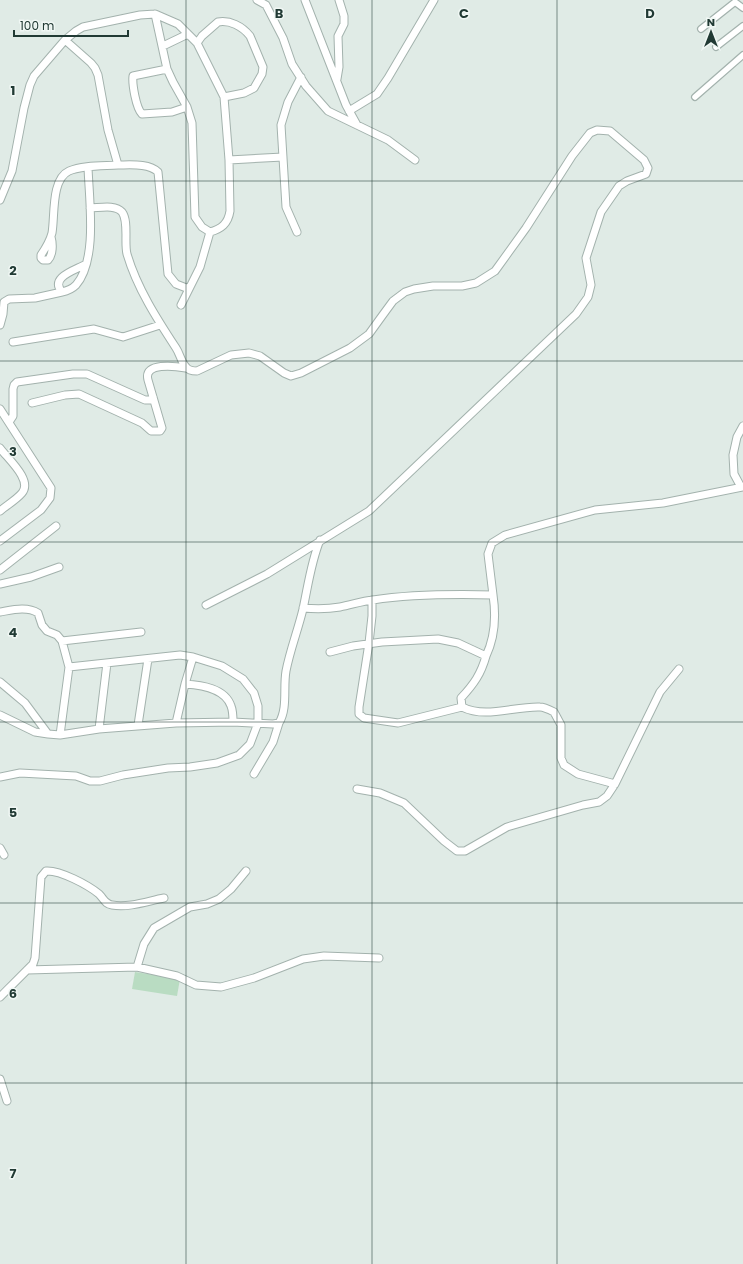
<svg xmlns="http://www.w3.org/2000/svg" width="743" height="1264" viewBox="0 0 743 1264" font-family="Poppins,sans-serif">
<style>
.green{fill:#b9dcc2}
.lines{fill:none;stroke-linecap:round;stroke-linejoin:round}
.pedestrian-casing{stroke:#a3b2ad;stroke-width:8}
.minor-casing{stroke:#a3b2ad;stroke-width:9}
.pedestrian{stroke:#fff;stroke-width:5.5}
.minor{stroke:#fff;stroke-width:7}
.grid{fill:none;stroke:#213a34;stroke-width:1;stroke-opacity:0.55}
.grid-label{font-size:13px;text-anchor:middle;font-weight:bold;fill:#213a34;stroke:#f0f7f4;stroke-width:3;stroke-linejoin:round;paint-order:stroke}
</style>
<rect width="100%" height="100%" fill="#e0ebe6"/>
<path class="green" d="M 135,972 L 180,979 L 177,996 L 132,989 Z"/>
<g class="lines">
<g class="pedestrian-casing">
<path id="pedestrian" d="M 701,29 L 735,2 L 743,8
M 716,47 L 743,26
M 695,97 L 743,55"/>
</g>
<g class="minor-casing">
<path id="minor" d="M 257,0 L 266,5 L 283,38 L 292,64 L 306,86 L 328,111 L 388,140 L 415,160
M 305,0 L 346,105 L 357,125
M 155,14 L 167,69 L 173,82 L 187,107 L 192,123 L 195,217 L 202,227 L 210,232
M 65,40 L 91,63 L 95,68 L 98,75 L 108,130 L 118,165 C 130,165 149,163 158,172 L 168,274 L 176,284 L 189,289
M 197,43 L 202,36 L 218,22 C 230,20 242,26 250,36 L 263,67 L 262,74 L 254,88 L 244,93 L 224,97
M 163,46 L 188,34
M 167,69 L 133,76 C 132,84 136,108 142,114 L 172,112 L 187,107
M 337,79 L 339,67 L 338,36 L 344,24 L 344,16 L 339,0
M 349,111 L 377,94 L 388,78 L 434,0
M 229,160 L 283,157
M 0,200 L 12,171 L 24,108 L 30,85 L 34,76 L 65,40 L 76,31 L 83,27 L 140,15 L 155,14 L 178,24 L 197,43 L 224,97 L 229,160 L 230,211 C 228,224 221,229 210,232 L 200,267 L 181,305
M 90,208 C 99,208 115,204 122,212 C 129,221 124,243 127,254 C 137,288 157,319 176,348 C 180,354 181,362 186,367 C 188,370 193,371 197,371 L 231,355 L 249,353 L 260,356 L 284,373 L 291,376 L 301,373 L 350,348 L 369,334 L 382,316 L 393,301 L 405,292 L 414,289 L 433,286 L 462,286 L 476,283 L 495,271 L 526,228 L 572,156 L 590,133 L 597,130 L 610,131 L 644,160 L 648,168 L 646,174 L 627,181 L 619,186 L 601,212 L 586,258 L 591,285 L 588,297 L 576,314 L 369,511 L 267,574 L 206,605
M 297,232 L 286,207 L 281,125 L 288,102 L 301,77
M 51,237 C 53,244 53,255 48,260 L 43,260 L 41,258 L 41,255 C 45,249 50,241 52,233 C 55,216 51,179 69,171 C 83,165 102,166 118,165
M 86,264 C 76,270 49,277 62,292 C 67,291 72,289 76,285 C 98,260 89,199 88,167
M 0,325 L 3,314 L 4,302 L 9,299 L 35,298 L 62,292
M 13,342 L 94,329 L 123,337 L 160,325
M 32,403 L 65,395 L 79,394 L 142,423 L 151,431 L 160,431 L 162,428 L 148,380 C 143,362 175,366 186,368
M 0,409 L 51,488 L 50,498 L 41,510 L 0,541
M 9,422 L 13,416 L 13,389 L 14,385 L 17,382 L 73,374 L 87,374 L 145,400 L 150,400 L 153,397
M 0,448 C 7,458 33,480 22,493 C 16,500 7,505 0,511
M 741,487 L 734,474 L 733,455 L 737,437 L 743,426
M 0,570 L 56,526
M 0,584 L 31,577 L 59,567
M 493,595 L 488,554 L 492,543 L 505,535 L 595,510 L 663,503 L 743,487
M 372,600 L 372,616 L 369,643 L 359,707 L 359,714 L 364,718 L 398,723 L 462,707
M 303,608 C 315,609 328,609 340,607 C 351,605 362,601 373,600 C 413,594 453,594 493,595 C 496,615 495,637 486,656 L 458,643 L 438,639 L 382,642 L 353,646 L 330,652
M 0,612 C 12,610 27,606 38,613 L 42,625 L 47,631 L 57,635 L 62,641 L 69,667
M 62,641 L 141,632
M 486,656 C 481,674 474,684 461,698 L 462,707 C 486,719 514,706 540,707 C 544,707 550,710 554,712 L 561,725 L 561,758 L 564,765 L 578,774 L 615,784
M 0,682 L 25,703 L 48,734 L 60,735 L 99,729 L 176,723 L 233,722 L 273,724 L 279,723 C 288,708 283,688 286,671 C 290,650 298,630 303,609 C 308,586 311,562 320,540
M 185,684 C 201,685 225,688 231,706 C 233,711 233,717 233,722
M 0,715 L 35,732 L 48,734
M 176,723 L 185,684 L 193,657
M 138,725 L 148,659
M 99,729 L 107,663
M 254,774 L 273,742 L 279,723
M 0,777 L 20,773 L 76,776 L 90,781 L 100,781 L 123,775 L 168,768 L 190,767 L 217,763 L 239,755 L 250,744 L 258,723 L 258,706 L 254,693 L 243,679 L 222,666 L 193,657 L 180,655 L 69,667 L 60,735
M 357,789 L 380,793 L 404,803 L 444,841 L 457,851 L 465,851 L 507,827 L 583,805 L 599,802 L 607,796 L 615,784 L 660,692 L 679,669
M 0,848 L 4,855
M 137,967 L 144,944 L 154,928 L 190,907 L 207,904 L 219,899 L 231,889 L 246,871
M 27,970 L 137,967 L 177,976 L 196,985 L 221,987 L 254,978 L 303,959 L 324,956 L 379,958
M 0,997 L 33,964 L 35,958 L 41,877 L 46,871 C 60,870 88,885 99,894 C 104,899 105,904 112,905 C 129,908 148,901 164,898
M 0,1079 L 7,1101"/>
</g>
<use href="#pedestrian" class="pedestrian"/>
<use href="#minor" class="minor"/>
</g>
<path class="grid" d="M 186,0 L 186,1264M 372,0 L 372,1264M 557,0 L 557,1264M 0,181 L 743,181M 0,361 L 743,361M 0,542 L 743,542M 0,722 L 743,722M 0,903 L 743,903M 0,1083 L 743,1083"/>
<g class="grid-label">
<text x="279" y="18">B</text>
<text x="464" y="18">C</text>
<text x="650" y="18">D</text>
<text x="13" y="95">1</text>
<text x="13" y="275">2</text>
<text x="13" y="456">3</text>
<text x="13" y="637">4</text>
<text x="13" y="817">5</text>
<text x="13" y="998">6</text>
<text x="13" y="1178">7</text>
</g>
<g transform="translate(711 32)" stroke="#f0f7f4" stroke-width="3" paint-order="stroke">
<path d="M0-3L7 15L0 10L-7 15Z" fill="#213a34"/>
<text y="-6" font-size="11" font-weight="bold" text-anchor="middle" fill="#213a34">N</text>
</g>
<path d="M14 30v6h114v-6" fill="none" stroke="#213a34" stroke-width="2"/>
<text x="20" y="30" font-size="12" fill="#213a34" stroke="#f0f7f4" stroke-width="3" paint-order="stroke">100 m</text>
</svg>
